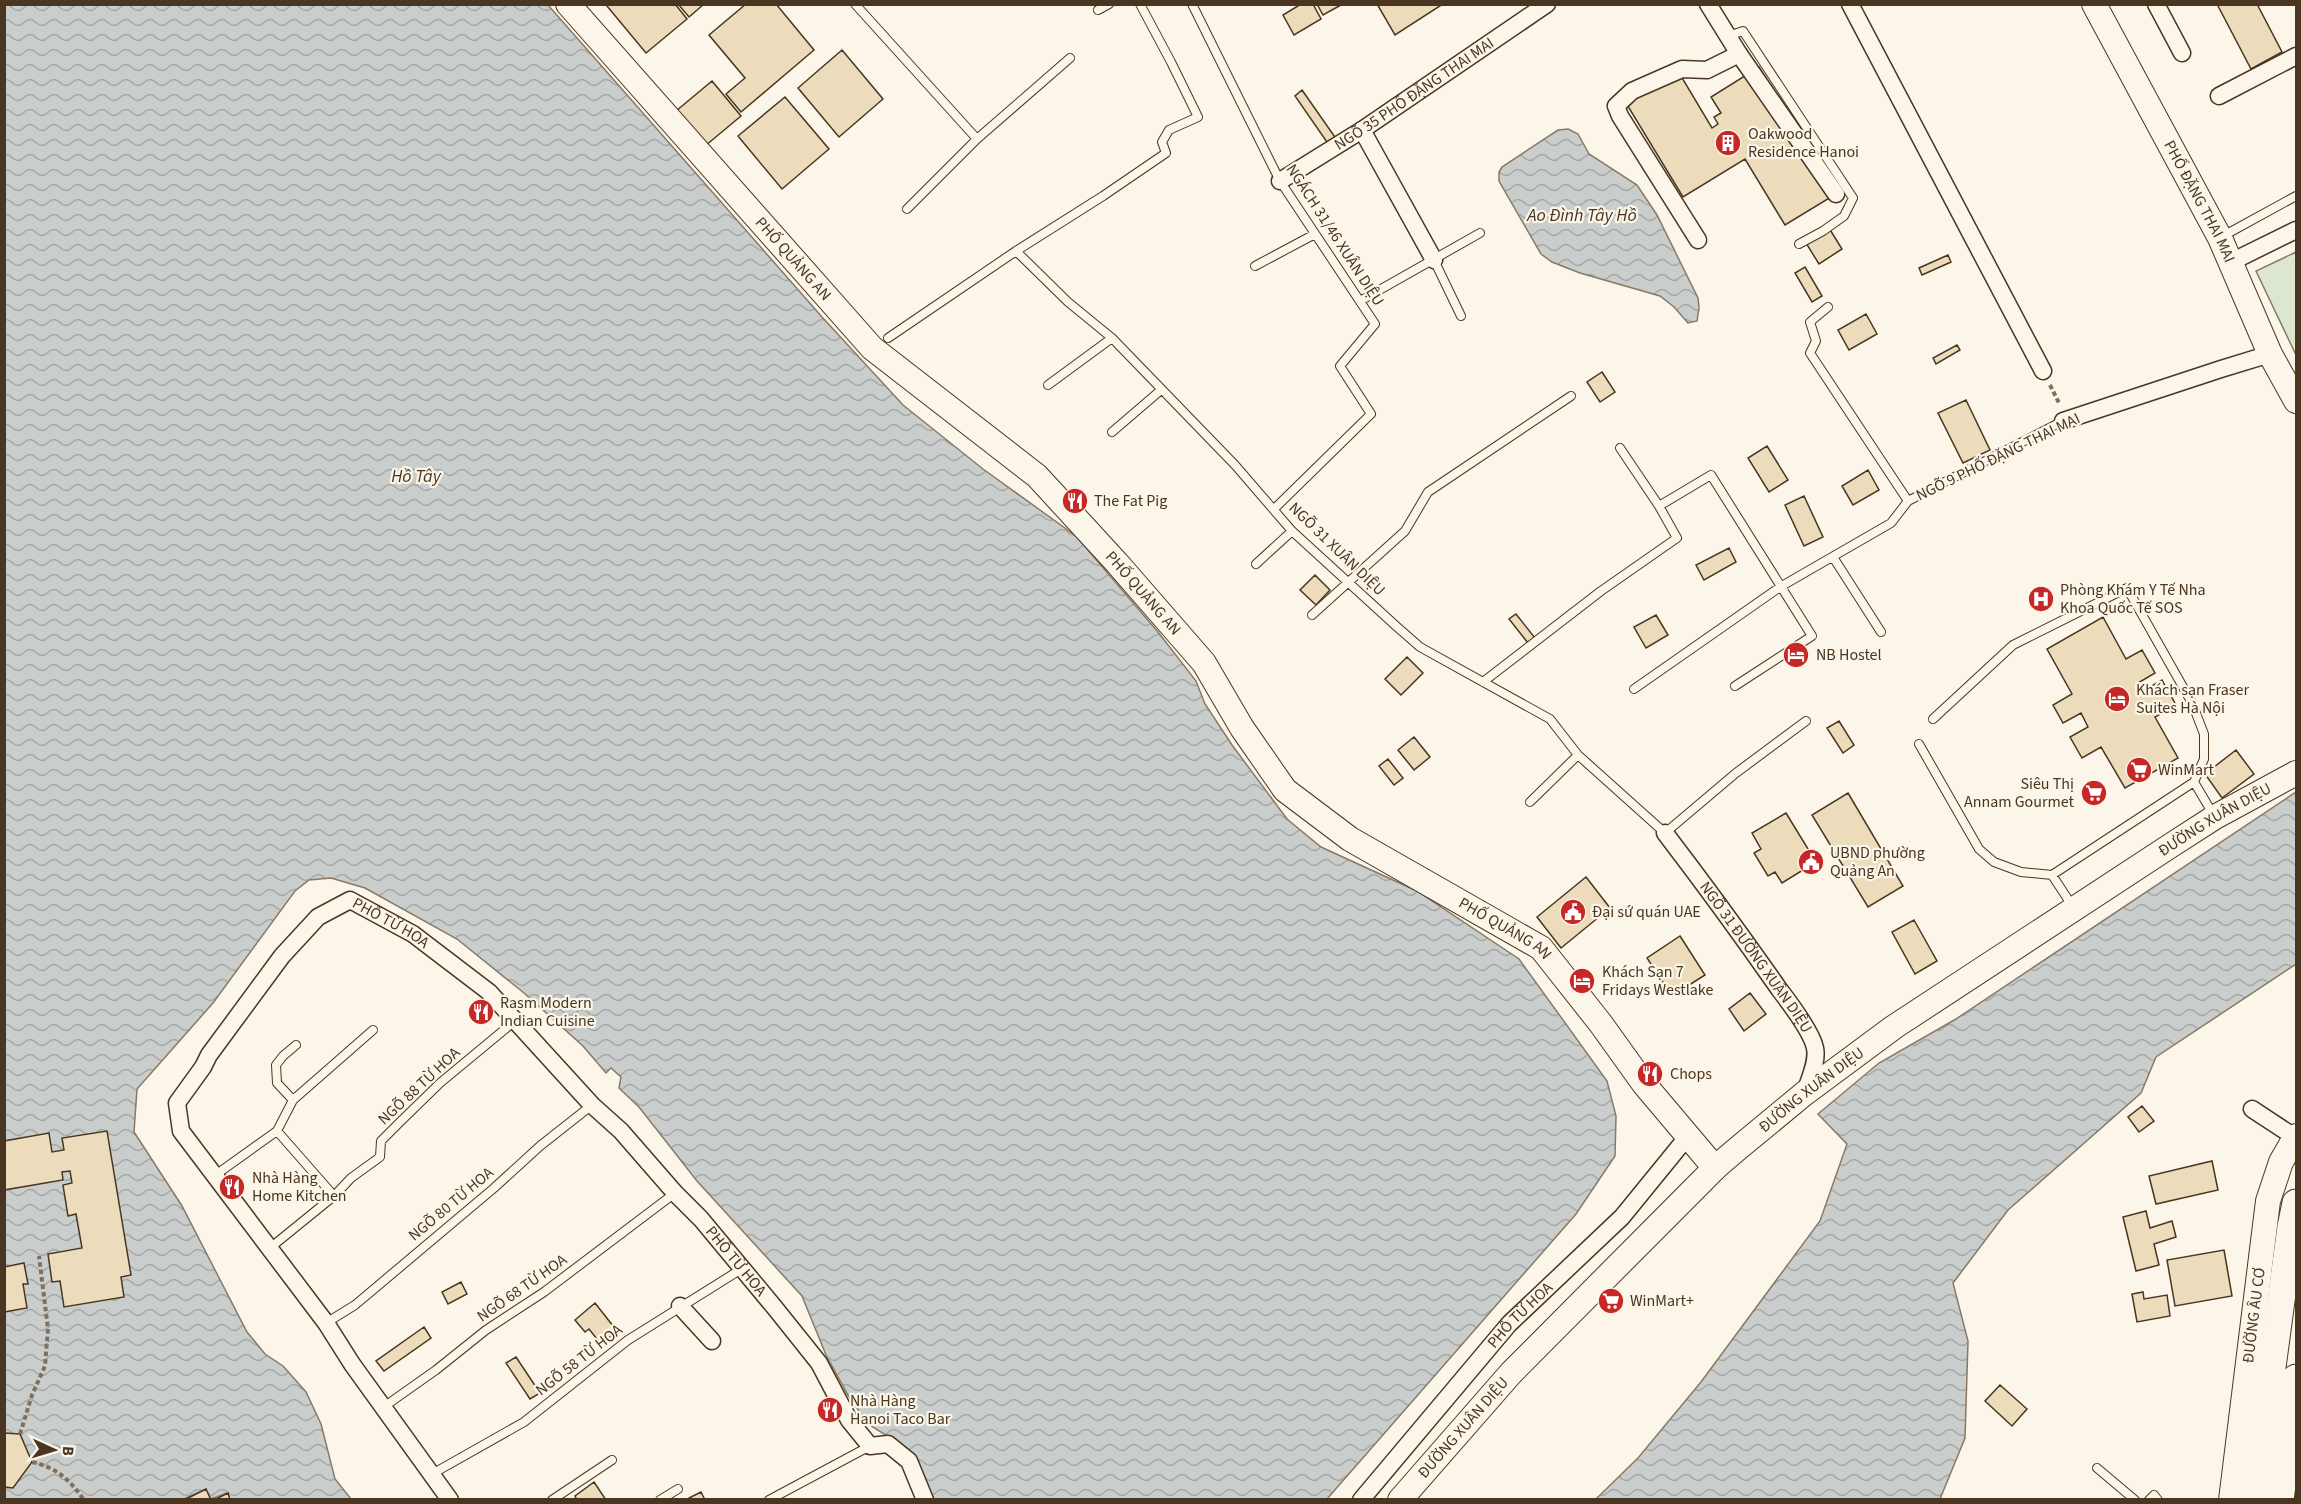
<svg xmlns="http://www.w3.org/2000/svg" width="2301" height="1504" viewBox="0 0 2301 1504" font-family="'Source Sans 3',sans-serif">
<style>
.pitch{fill:#dce7d0;stroke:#887966;stroke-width:1.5}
.water{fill:url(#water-waves);stroke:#887966;stroke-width:1.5}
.building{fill:#ecdcbc;stroke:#4a3520;stroke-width:1.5}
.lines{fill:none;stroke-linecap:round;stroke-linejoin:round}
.lane-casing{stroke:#4a3520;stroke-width:10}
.street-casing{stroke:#4a3520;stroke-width:19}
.secondary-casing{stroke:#4a3520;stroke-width:26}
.primary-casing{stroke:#4a3520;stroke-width:29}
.path{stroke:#7f6f5c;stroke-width:4;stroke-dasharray:4.5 3;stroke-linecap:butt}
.lane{stroke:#fbf6e9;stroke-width:8}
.street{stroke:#fbf6e9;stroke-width:16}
.secondary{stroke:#fbf6e9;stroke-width:24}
.primary{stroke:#fbf6e9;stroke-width:27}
.labels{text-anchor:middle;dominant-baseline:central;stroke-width:4.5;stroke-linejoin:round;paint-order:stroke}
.street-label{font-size:16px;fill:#4a3520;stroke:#fbf6e9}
.poi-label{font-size:16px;fill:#4a3520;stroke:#fbf6e9;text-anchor:start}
.water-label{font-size:18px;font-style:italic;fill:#4a3520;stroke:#fbf6e9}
</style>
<defs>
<pattern id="water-waves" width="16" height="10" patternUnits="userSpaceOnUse" patternTransform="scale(1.5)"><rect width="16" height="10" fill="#c9cecd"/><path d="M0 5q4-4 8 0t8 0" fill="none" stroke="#a5a8a6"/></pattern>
</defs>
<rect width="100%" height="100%" fill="#fbf6e9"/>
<path class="pitch" d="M 2296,252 L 2296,355 L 2256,271 Z"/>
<path class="water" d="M 5,5 L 548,5 L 822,317 L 903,405 L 983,469 L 1076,536 L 1158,632 L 1196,681 L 1205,704 L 1232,745 L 1287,819 L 1321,847 L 1417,891 L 1519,959 L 1607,1081 L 1616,1116 L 1615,1156 L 1576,1214 L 1327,1499 L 932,1499 L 924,1476 L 912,1456 L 900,1444 L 868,1424 L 848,1395 L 826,1355 L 802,1296 L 697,1181 L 639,1107 L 619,1088 L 621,1077 L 611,1068 L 606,1073 L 583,1046 L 524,993 L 457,939 L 365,888 L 331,878 L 309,880 L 295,891 L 213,1003 L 137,1089 L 134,1132 L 182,1206 L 247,1332 L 265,1354 L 283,1366 L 306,1392 L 321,1424 L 335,1479 L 351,1499 L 230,1499 L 227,1493 L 211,1499 L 206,1489 L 184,1499 L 5,1500 Z
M 1568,129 L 1578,134 L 1589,154 L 1637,185 L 1657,215 L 1698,298 L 1699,308 L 1697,321 L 1688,323 L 1674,307 L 1660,296 L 1580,273 L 1552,262 L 1541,254 L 1499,181 L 1499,172 L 1502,167 L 1558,130 Z
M 2296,792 L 2296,964 L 2156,1057 L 2141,1093 L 2008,1210 L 1953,1283 L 1968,1341 L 1965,1438 L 1940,1499 L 1596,1499 L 1638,1458 L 1701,1382 L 1820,1221 L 1847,1144 L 1818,1114 L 1879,1063 L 1956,1019 Z"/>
<path class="building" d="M 609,4 L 675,4 L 687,19 L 646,53 L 607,6 Z
M 678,4 L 704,4 L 689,17 Z
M 746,4 L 776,4 L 814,50 L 741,112 L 726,94 L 745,78 L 709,35 Z
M 1301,4 L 1313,4 L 1321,19 L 1294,35 L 1283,15 Z
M 1317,4 L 1341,4 L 1341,5 L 1323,15 Z
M 1377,4 L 1443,4 L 1395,35 Z
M 2217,4 L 2257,4 L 2282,52 L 2251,69 Z
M 842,50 L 883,99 L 839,137 L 798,88 Z
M 1759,67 L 1836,194 L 1785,225 L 1745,159 L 1683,197 L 1626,103 L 1678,71 L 1712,128 L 1718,124 L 1714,117 L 1721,113 L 1711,97 Z
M 712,81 L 741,116 L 705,146 L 676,111 Z
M 1302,90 L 1337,140 L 1329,145 L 1295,96 Z
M 785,97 L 829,149 L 782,189 L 738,136 Z
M 1829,228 L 1842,249 L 1819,264 L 1806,243 Z
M 1948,255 L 1951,262 L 1922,275 L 1919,268 Z
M 1805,267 L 1822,296 L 1812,302 L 1795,273 Z
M 1866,314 L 1877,334 L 1849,350 L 1838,330 Z
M 1957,345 L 1960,350 L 1936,364 L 1933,358 Z
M 1602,372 L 1615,392 L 1600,402 L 1587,382 Z
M 1966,400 L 1990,450 L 1963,463 L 1938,413 Z
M 1767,446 L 1788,480 L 1769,492 L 1748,458 Z
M 1868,470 L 1879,490 L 1853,505 L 1842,486 Z
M 1804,496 L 1823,537 L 1804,546 L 1785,505 Z
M 1729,548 L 1736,562 L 1704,580 L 1696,565 Z
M 1315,575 L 1330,590 L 1316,605 L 1300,590 Z
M 1516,614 L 1535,638 L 1528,643 L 1509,619 Z
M 1656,615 L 1668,635 L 1646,648 L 1634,627 Z
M 2103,617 L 2126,659 L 2142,650 L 2155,673 L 2138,683 L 2143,691 L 2162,680 L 2176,705 L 2155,717 L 2178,758 L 2125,788 L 2101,747 L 2082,758 L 2070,737 L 2088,727 L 2081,713 L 2063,723 L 2053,705 L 2072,694 L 2047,649 Z
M 1407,657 L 1423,673 L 1401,695 L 1385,679 Z
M 1839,721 L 1854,745 L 1843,753 L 1827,728 Z
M 1414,737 L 1430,757 L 1414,770 L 1398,750 Z
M 2236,750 L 2254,774 L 2222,798 L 2205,774 Z
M 1388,759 L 1403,778 L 1394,785 L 1379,766 Z
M 1848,793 L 1903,886 L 1868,907 L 1812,815 Z
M 1786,813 L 1816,862 L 1782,883 L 1775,872 L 1768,876 L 1754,853 L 1761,849 L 1752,833 Z
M 1586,877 L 1610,908 L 1561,948 L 1537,917 Z
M 1914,920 L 1937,961 L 1915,974 L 1892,932 Z
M 1680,936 L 1705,975 L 1672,996 L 1647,958 Z
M 1750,993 L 1766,1014 L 1744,1031 L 1729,1009 Z
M 2142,1106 L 2154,1121 L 2139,1132 L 2128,1117 Z
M 107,1131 L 131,1275 L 121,1277 L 124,1297 L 64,1307 L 60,1281 L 52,1282 L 48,1254 L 82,1248 L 76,1214 L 68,1216 L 63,1185 L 72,1183 L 70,1171 L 62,1172 L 63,1180 L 4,1190 L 4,1141 L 49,1133 L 52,1152 L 64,1150 L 62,1138 Z
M 2212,1161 L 2218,1190 L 2156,1204 L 2149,1176 Z
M 2146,1211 L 2150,1228 L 2172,1221 L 2176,1237 L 2154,1244 L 2159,1265 L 2136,1271 L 2123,1217 Z
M 2224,1250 L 2232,1296 L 2175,1306 L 2167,1260 Z
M 24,1263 L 28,1284 L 23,1284 L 27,1308 L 4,1312 L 4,1267 Z
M 461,1282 L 467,1294 L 448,1304 L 442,1292 Z
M 2143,1292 L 2144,1299 L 2167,1295 L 2170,1316 L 2137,1322 L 2132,1294 Z
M 595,1303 L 617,1331 L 601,1344 L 589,1329 L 585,1332 L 575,1320 Z
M 424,1327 L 431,1338 L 384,1371 L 376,1361 Z
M 516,1357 L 540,1393 L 530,1399 L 506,1363 Z
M 2000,1385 L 2027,1409 L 2012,1426 L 1985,1401 Z
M 4,1433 L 20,1434 L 32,1462 L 13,1488 L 4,1487 Z
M 594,1482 L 606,1500 L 577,1500 L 575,1496 Z
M 206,1489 L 211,1500 L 184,1500 Z
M 701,1492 L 705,1500 L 689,1500 L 689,1498 Z
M 228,1493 L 230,1500 L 214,1500 Z"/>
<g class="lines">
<g class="lane-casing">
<path id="lane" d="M 855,4 L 977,139
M 1192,4 L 1280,181 L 1375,324 L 1340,366 L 1371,414 L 1274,509
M 1098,10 L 1109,4
M 1728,36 L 1743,31 L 1853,198 L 1844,216 L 1823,231 L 1799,244
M 907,209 L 977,139 L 1070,58
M 2223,236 L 2296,196
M 1016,251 L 1068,302 L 1112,338 L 1235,465 L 1292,531 L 1396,626 L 1420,647 L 1550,719 L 1578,755 L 1665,833 L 1736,773 L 1806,721
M 1434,260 L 1461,316
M 1255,266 L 1315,234
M 1360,301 L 1480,233
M 1828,307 L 1810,322 L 1816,341 L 1810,353 L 1908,501
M 888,338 L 1016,251 L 1103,196 L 1166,153 L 1162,142 L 1169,130 L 1198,117 L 1171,62 L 1140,4
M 1048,385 L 1112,338
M 1112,432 L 1161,390
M 1620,448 L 1659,506
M 1833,557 L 1881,632
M 1256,564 L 1292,531
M 1312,615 L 1405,531 L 1428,492 L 1571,396
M 1483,682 L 1601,591 L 1677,538 L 1659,506 L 1711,475 L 1812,636 L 1735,686
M 1634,689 L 1780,587 L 1891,523 L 1908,501 L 2063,421
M 1933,719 L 2013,645 L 2127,588 L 2192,703 L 2204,734 L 2204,759 L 2194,782
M 1919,744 L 1979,849 L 1994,862 L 2021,872 L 2052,875 L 2194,782 L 2213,814
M 1530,802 L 1578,755
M 2052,875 L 2073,907
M 293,1100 L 277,1083 L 276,1065 L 283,1056 L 296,1045
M 277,1131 L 334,1196
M 214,1176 L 277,1131 L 293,1100 L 373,1030
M 270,1248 L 334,1196 L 351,1178 L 380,1157 L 381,1141 L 399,1123 L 440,1083 L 516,1020
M 326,1323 L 355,1305 L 494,1188 L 540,1146 L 592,1105
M 385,1406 L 436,1370 L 486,1330 L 544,1292 L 675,1193
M 2097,1468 L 2135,1500
M 432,1474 L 524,1422 L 628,1340 L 743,1268
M 552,1500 L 612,1460
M 660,1500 L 678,1489
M 769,1500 L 870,1446
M 2149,1500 L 2154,1495 L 2158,1500"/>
</g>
<g class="street-casing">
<g id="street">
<path d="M 1708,4 L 1739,54 L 1836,194"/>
<path d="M 1850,4 L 2043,371"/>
<path d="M 2156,4 L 2182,53"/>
<path d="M 2219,96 L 2296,56"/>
<path d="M 1362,130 L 1434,260"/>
<path id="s1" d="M 1280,181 L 1362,130 L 1547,4"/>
<path d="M 1698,240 L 1620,116 L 1616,106 L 1632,91 L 1682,69 L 1707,70 L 1739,54"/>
<path d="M 2231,262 L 2296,230"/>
<path d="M 2063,421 L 2221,369 L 2270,354"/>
<path id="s2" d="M 1665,833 C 1704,884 1742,936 1779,989 C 1789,1002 1812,1033 1815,1048 C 1818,1062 1809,1079 1805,1093"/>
<path d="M 2252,1109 L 2296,1138"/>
<path d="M 680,1306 L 712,1341"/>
<path id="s3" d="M 450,1500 L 352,1364 L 326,1323 L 181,1131 L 177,1103 L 203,1067 L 209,1055 L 282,956 L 318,917 L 350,900 L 413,934 L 489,992 L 592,1105 L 621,1131 L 675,1193 L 701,1219 L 775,1308 L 819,1363 L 849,1420 L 870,1446 L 888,1444 L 909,1461 L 925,1500"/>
<path id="s4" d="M 1361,1500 L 1509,1324 L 1622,1217 L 1688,1136"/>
</g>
</g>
<g class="secondary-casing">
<g id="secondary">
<path id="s5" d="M 568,4 L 872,348 L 1037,476 L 1117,563 L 1204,663 L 1242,728 L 1285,790 L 1350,839 L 1541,948 L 1601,1024 L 1644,1084 L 1715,1168"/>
<path id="s6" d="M 2094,4 L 2220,238 L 2270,354 L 2296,401"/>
<path id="s7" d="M 1400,1500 L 1511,1373 L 1715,1168 L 1736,1150 L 1805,1093 L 1894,1027 L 2170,846 L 2215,817 L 2296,773"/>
<path id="s8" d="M 2231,1500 L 2268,1201 L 2281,1162 L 2296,1136"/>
</g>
</g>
<g class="primary-casing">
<path id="primary" d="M 2254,1500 L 2291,1227 L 2296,1203
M 2280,1500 L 2296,1378"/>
</g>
<path class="path" d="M 2050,385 L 2060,405
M 20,1434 L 32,1395 L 45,1366 L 48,1329 L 39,1256
M 32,1462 C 56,1467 70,1480 84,1500"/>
<use href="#lane" class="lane"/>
<use href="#street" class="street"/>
<use href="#secondary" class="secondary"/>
<use href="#primary" class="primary"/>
</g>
<defs>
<g id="building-disc" transform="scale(1.35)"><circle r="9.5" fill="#c62828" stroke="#fbf6e9"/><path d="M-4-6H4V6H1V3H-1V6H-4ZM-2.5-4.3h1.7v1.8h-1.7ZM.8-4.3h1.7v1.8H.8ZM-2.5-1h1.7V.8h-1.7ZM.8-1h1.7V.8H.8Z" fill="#fff"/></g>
<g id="restaurant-disc" transform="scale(1.35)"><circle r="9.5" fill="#c62828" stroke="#fbf6e9"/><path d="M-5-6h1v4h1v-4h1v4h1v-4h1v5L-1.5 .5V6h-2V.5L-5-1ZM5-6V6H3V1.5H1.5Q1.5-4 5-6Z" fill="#fff"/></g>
<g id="hospital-disc" transform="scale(1.35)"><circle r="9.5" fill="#c62828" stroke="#fbf6e9"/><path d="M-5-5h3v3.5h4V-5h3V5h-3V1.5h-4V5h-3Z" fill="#fff"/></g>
<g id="hotel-disc" transform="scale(1.35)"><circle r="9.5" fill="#c62828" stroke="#fbf6e9"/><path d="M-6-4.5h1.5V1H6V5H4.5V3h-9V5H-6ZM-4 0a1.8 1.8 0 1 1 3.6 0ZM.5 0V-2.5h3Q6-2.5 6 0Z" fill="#fff"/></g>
<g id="supermarket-disc" transform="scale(1.35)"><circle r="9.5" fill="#c62828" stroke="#fbf6e9"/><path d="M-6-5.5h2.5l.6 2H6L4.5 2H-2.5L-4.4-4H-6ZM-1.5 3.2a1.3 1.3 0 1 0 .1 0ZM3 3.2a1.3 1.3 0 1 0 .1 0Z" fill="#fff"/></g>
<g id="civic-disc" transform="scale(1.35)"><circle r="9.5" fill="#c62828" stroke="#fbf6e9"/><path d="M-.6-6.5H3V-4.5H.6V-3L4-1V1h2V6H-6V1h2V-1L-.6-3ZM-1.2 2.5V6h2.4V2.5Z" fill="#fff"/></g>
</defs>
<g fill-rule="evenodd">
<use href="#building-disc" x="1728" y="143"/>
<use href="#restaurant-disc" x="1075" y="501"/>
<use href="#hospital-disc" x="2041" y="599"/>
<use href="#hotel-disc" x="1796" y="655"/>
<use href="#hotel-disc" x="2117" y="699"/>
<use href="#supermarket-disc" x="2139" y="770"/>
<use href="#supermarket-disc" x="2094" y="793"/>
<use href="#civic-disc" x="1811" y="862"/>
<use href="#civic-disc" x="1573" y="912"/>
<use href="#hotel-disc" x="1582" y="981"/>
<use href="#restaurant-disc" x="481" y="1012"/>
<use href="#restaurant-disc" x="1650" y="1074"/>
<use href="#restaurant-disc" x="232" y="1187"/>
<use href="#supermarket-disc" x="1611" y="1301"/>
<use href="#restaurant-disc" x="830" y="1410"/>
</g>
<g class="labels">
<g class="street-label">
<text stroke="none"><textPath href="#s1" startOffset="160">NGÕ 35 PHỐ ĐẶNG THAI MAI</textPath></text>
<text stroke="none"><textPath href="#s6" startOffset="224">PHỐ ĐẶNG THAI MAI</textPath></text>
<text transform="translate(1335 235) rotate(57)">NGÁCH 31/46 XUÂN DIỆU</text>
<text stroke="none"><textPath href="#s5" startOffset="340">PHỐ QUẢNG AN</textPath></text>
<text transform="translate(1998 457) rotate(-26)">NGÕ 9 PHỐ ĐẶNG THAI MAI</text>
<text transform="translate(1337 549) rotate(44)">NGÕ 31 XUÂN DIỆU</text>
<text stroke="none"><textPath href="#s5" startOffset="826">PHỐ QUẢNG AN</textPath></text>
<text stroke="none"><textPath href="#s7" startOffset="1068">ĐƯỜNG XUÂN DIỆU</textPath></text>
<text stroke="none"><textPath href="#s3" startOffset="802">PHỐ TỪ HOA</textPath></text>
<text stroke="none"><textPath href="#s5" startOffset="1330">PHỐ QUẢNG AN</textPath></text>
<text stroke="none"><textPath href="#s2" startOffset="154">NGÕ 31 ĐƯỜNG XUÂN DIỆU</textPath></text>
<text transform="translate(419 1086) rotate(-43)">NGÕ 88 TỪ HOA</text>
<text stroke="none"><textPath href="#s7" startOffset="582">ĐƯỜNG XUÂN DIỆU</textPath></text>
<text transform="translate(451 1204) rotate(-40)">NGÕ 80 TỪ HOA</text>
<text stroke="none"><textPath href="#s3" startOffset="1288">PHỐ TỪ HOA</textPath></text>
<text transform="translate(522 1288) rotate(-35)">NGÕ 68 TỪ HOA</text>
<text stroke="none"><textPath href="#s4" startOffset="244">PHỐ TỪ HOA</textPath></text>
<text stroke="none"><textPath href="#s8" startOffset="186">ĐƯỜNG ÂU CƠ</textPath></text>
<text transform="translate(579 1360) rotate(-38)">NGÕ 58 TỪ HOA</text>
<text stroke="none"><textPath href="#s7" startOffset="96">ĐƯỜNG XUÂN DIỆU</textPath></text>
</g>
<g class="poi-label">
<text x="1748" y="134">Oakwood<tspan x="1748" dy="18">Residence Hanoi</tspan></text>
<text x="1094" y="501">The Fat Pig</text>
<text x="2060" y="590">Phòng Khám Y Tế Nha<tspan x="2060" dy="18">Khoa Quốc Tế SOS</tspan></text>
<text x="1816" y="655">NB Hostel</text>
<text x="2136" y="690">Khách sạn Fraser<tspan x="2136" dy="18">Suites Hà Nội</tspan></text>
<text x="2158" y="770">WinMart</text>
<text x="2074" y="784" text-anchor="end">Siêu Thị<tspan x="2074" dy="18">Annam Gourmet</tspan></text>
<text x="1830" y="853">UBND phường<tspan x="1830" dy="18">Quảng An</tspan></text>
<text x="1592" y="912">Đại sứ quán UAE</text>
<text x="1602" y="972">Khách Sạn 7<tspan x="1602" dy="18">Fridays Westlake</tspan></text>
<text x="500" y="1003">Rasm Modern<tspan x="500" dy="18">Indian Cuisine</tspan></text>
<text x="1670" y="1074">Chops</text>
<text x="252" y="1178">Nhà Hàng<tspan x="252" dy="18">Home Kitchen</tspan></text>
<text x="1630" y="1301">WinMart+</text>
<text x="850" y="1401">Nhà Hàng<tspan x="850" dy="18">Hanoi Taco Bar</tspan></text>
</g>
<g class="water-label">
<text x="1582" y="215">Ao Đình Tây Hồ</text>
<text x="416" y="476">Hồ Tây</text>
</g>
</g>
<rect width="2301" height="1504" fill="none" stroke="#4a3520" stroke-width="12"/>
<g transform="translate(54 1450) rotate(94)" stroke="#fbf6e9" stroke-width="4.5" paint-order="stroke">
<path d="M0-4.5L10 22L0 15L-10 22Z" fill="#4a3520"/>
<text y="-9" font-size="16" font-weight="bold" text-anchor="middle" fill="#4a3520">B</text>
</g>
</svg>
